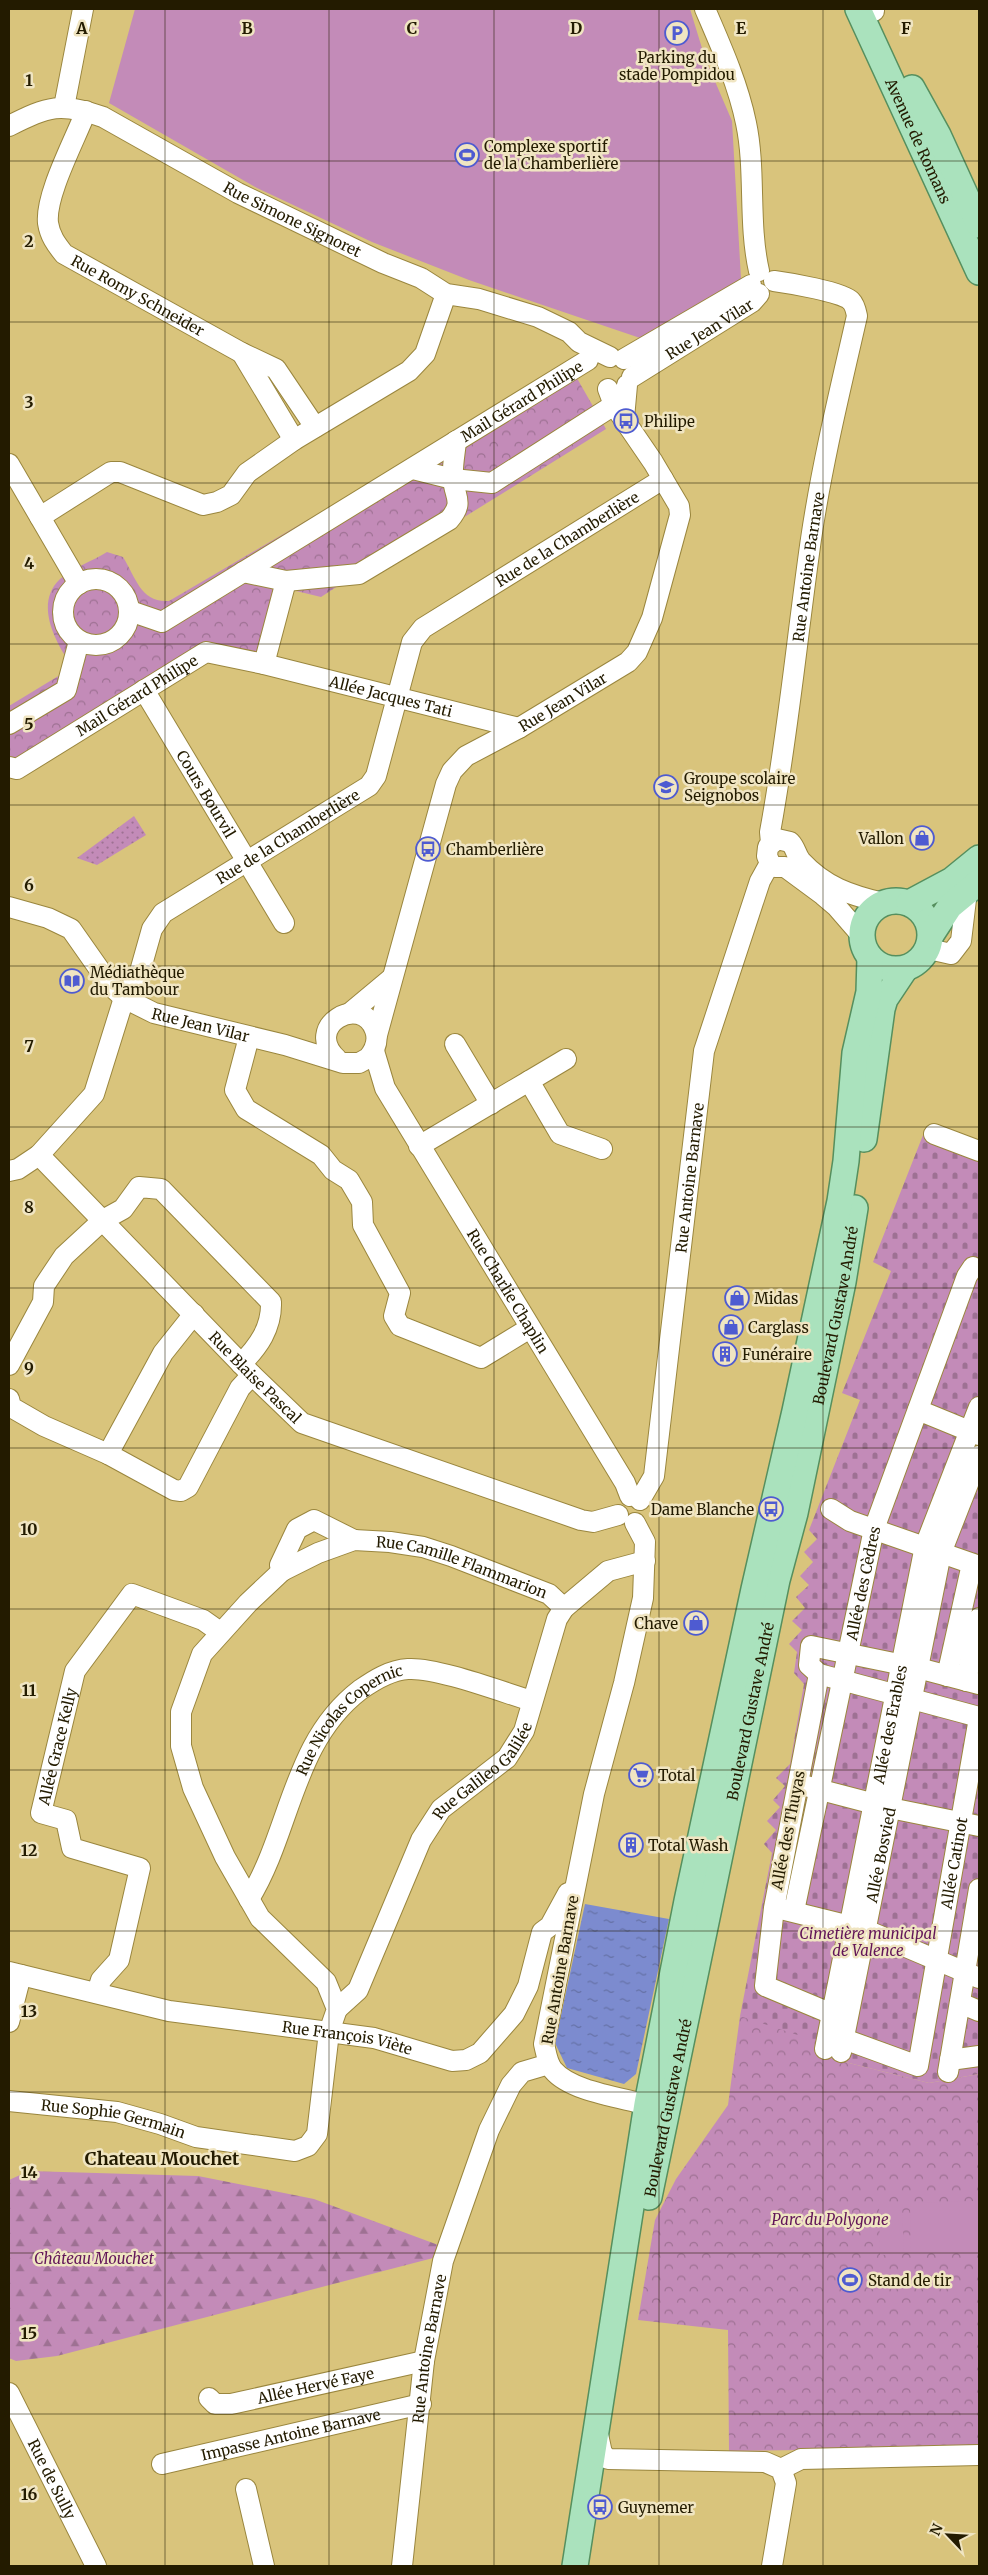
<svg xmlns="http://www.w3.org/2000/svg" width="988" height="2575" viewBox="0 0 988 2575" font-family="Merriweather,serif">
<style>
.grass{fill:url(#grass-dots)}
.forest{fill:url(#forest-firs)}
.cemetery{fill:url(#cemetery-stones)}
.park{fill:url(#park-crowns)}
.garden{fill:#c38bb8}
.water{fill:url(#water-ripples)}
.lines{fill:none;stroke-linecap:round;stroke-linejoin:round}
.minor-casing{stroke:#9a863e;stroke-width:22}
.major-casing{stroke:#568f5e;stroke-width:28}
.minor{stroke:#fff;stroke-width:20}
.major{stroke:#aae2bd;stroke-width:25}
.grid{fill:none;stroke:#231b00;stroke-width:1;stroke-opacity:0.55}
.labels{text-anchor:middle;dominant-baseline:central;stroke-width:5;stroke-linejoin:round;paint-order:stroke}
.poi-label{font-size:15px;fill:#231b00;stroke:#f0e5c2;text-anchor:start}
.street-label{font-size:15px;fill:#231b00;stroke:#f0e5c2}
.park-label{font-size:15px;font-style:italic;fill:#621558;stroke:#f0e5c2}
.quarter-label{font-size:18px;font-weight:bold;fill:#231b00;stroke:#f0e5c2}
.grid-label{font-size:16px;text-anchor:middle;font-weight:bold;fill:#231b00;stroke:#f0e5c2;stroke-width:5;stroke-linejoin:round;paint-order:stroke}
</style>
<defs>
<pattern id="grass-dots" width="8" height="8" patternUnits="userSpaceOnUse" patternTransform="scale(1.25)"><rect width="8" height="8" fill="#c38bb8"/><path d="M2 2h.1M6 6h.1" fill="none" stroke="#9e7193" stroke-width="1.8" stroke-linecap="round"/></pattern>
<pattern id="forest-firs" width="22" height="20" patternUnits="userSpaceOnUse" patternTransform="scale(1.25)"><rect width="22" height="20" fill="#c38bb8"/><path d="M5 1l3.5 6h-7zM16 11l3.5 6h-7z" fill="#9e7193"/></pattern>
<pattern id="cemetery-stones" width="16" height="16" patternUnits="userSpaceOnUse" patternTransform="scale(1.25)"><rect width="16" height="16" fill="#c38bb8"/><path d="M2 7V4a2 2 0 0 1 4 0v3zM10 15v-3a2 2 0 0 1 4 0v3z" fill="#9e7193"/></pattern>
<pattern id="park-crowns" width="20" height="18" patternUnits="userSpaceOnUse" patternTransform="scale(1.25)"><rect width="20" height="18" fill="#c38bb8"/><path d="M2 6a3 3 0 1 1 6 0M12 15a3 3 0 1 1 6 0" fill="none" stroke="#9e7193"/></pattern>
<pattern id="water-ripples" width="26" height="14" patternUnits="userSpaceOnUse" patternTransform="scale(1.25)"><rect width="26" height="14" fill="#7c8bcf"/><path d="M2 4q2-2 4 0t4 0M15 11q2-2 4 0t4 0" fill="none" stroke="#6571a6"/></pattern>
</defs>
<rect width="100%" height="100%" fill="#d9c47c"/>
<path class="grass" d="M 134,816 L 146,835 L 97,865 L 77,858 Z"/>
<path class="forest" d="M 29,2171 L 198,2176 L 314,2199 L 441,2246 L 437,2257 L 57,2356 L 16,2361 L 9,2358 L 9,2180 Z"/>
<path class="cemetery" d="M 934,1124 L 979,1142 L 979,2074 L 929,2083 L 817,2055 L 740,2016 L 772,1853 L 764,1844 L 776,1830 L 767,1821 L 780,1807 L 773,1800 L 785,1786 L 776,1778 L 790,1764 L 804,1684 L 794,1673 L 797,1652 L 789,1644 L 802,1630 L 792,1621 L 805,1608 L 796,1597 L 809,1585 L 800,1576 L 813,1562 L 804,1552 L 817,1539 L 809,1530 L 860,1400 L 842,1393 L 891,1271 L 873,1262 L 925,1130 Z"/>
<path class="park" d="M 570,366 L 606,429 L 355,585 L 347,580 L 321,597 L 292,590 L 272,673 L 207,658 L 25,772 L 9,760 L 9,706 L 60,675 L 68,661 C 54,638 35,603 60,579 C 72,568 93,561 107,552 L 123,557 C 136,578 141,603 169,601 Z
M 740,2016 L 819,2042 L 817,2055 L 929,2083 L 979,2074 L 979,2448 L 729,2451 L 728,2330 L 638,2320 L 655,2220 L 676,2179 L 728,2105 Z"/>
<path class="garden" d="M 135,9 L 690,9 L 705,58 L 732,121 L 741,279 L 643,339 L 469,280 L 372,242 L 257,188 L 109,103 Z
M 979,2201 L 979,2252 L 911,2253 L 910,2203 Z
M 902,2204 L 904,2254 L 880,2255 L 879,2204 Z"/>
<path class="water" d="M 585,1904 L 669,1919 L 636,2074 L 624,2084 L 567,2068 L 555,2043 Z"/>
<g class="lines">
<g class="minor-casing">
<g id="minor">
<path d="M 705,9 C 721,46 738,84 746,123 C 756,170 748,223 759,271"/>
<path d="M 874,9 L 874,11"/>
<path d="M 64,107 L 83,9"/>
<path id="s1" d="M 86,111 C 75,140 45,195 48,223 C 50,236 56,244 64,254 L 242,353 L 276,369 L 315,427"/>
<path id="s2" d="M 9,126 C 49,106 60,102 103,117 L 238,193 L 383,263 L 421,278 L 446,294 L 479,299 L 538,317 L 569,332 L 579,342 L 610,357"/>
<path d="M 242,353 L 294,440"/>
<path d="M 624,359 L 751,285"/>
<path id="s3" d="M 632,377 L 752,302 L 759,294"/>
<path d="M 624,418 L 627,385"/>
<path d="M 9,464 L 79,584"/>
<path d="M 413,469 L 453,479 L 492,483 L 614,405"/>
<path d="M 40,517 L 111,472 L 120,472 L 203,505 L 217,502 L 231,495 L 247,473 L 294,440 L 409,371 L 425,354 L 446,294"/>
<path d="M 243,572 L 286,581 L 359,574 L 449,520 C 465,502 454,497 453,478 C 452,466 455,453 456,441"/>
<circle cx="96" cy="612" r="33"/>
<path id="s4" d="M 130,611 L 162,622 L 588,360"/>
<path id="s5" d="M 264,664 L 519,728"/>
<path id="s6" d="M 144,690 L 284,923"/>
<path d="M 9,724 L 66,690 L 79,641"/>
<path id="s7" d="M 9,767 L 17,769 L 206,652 L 264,664 L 286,581"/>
<path id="s8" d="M 771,843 L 770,832 C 788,735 797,637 811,539 C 822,464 840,390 857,316 C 856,311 855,305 851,301 C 843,292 789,283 774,281"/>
<path id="s9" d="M 9,907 L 48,918 L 71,929 L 111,986 L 124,998 L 154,1013 L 285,1045 L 343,1063 L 359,1063 L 368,1058 C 375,1050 379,1041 375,1030 C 361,992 302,1027 337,1059"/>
<path d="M 862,936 L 836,906 L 823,895 L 785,867 L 775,867 L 770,863 L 767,856 L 768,847 L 777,839 L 790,842 C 796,848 796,855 801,861 C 825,887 850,895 883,903"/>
<path d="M 929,949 L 951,954 L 961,941 L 967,891"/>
<path d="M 350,1013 L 392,978"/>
<path id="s10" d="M 377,1035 L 446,784 L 452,771 L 466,756 L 519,728 L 628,662 L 637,652 L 652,618 L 680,515 L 679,506 L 653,462 L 614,405 L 608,389"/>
<path d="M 249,1037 L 235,1090 L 246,1109 L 321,1155 L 333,1170 L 349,1180 L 362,1202 L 363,1225 L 400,1293 L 394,1316 L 400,1326 L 481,1358 L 530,1328"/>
<path d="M 455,1044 L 491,1104"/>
<path id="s11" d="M 374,1051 L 385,1088 L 625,1483 L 630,1496"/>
<path d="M 529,1081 L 566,1059"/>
<path d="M 934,1134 L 979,1151"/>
<path d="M 419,1146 L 529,1081 L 560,1134 L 602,1149"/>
<path id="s12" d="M 39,1155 L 252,1375 L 302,1423 L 581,1520 L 593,1522 L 618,1515"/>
<path id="s13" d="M 9,1171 L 18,1169 L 39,1155 L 94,1094 L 124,998 L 139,975 L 152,929 L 163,913 L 369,786 L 376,776 L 412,642 L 423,628 L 663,479"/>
<path d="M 194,1314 L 163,1353 L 108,1454 L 174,1490 L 181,1491 L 188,1487 L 240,1388 L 252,1375"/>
<path d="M 9,1365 L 43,1302 L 44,1286 L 64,1256 L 103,1220 L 123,1209 L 139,1187 L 161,1189 L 271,1302 C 272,1328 258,1347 241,1364"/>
<path d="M 9,1399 L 11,1407 L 44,1426 L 108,1454"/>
<path d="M 918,1410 L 979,1435"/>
<path id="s14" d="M 640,1500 L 654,1476 L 704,1051 L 760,881 L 770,863"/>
<path d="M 831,1509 L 850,1521 L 979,1566"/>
<path d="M 635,1523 L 645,1542 L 643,1598 L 624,1683 L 594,1794 L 544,2044 C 546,2052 547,2063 553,2070 C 573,2094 631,2098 661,2109"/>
<path d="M 282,1571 L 280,1565 L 297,1529 L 314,1520 L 354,1540"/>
<path d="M 819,1674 L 774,1908 L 765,1986 L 832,2014"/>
<path d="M 947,1676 L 972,1564"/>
<path d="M 966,1681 L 979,1618"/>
<path d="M 979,1684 L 918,1668 L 811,1646 L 809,1665 L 819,1674 L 979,1717"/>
<path d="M 806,1786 L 890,1808 L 979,1826"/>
<path id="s15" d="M 249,1899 C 291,1831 292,1742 360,1690 C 374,1680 390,1670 408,1669 C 436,1667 502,1692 532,1701"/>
<path d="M 781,1909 L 866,1930 L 979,1978"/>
<path id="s16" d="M 794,1911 L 874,1529 L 967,1276 L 973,1267"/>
<path id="s17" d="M 9,1972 L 169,2011 L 374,2038 L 452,2061 L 466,2060 L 480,2053 L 514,2014 L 528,1986 L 542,1932 L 550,1926 L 568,1893"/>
<path id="s18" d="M 97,1993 L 101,1980 L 119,1960 L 140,1868 L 72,1848 L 66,1820 L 41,1813 L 75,1671 L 132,1594 L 203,1620 L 220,1632"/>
<path d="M 960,2003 L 979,2011"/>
<path id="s19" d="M 337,2009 L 358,1990 L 421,1840 L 441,1809 L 507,1758 L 524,1731 L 557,1619 L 564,1608 L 608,1571 L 645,1561"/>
<path d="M 9,2022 L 21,1975"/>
<path id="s20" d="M 844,2039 L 918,2066 L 979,1718"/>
<path id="s21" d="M 825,2049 L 925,1546 L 979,1407"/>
<path id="s22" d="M 841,2052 L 941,1553 L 979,1456"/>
<path d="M 950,2060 L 979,2056"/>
<path d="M 948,2072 L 979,1889"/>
<path id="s23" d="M 9,2101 L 117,2112 L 160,2124 L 196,2137 L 295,2151 L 308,2146 L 317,2134 L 329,2032 L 337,2009 L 326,1982 L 260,1918 L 225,1857 L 193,1788 L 181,1746 L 181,1712 L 202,1654 L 248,1603 L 282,1571 L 318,1553 L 354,1540 L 390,1542 L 423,1547 L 451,1556 L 549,1594 L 564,1608"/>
<path id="s24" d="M 9,2393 L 96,2566"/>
<path id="s25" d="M 209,2398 L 215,2404 L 231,2404 L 424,2361"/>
<path d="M 597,2430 L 602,2453 L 608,2459 L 765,2462 L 781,2469 L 786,2483 L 772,2566"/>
<path id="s26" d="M 162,2464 L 421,2404"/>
<path d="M 781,2469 L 801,2459 L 979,2455"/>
<path d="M 246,2489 L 264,2566"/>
<path id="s27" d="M 402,2566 L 424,2361 L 443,2261 L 489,2130 L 511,2085 L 522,2072 L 549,2064"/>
</g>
</g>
<g class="major-casing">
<g id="major">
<path id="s28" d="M 858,9 L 979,272"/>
<path d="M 912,88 L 938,135 L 979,225"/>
<circle cx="896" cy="935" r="34"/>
<path d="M 909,903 L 952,880 L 979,858"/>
<path d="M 931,935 L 950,906 L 979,882"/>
<path d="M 864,1139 L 882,1009 L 885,999 L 905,969"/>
<path id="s29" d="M 649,2197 L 777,1580 L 795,1513 L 843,1282 L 855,1208"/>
<path d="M 575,2566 L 647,2104 L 687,1901 L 754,1589 L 795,1411 L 840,1201 L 846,1161 L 855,1053 L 869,992 L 870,958"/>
</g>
</g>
<use href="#minor" class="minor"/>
<use href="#major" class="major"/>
</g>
<path class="grid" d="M 165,9 L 165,2566M 329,9 L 329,2566M 494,9 L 494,2566M 659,9 L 659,2566M 823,9 L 823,2566M 9,161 L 979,161M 9,322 L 979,322M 9,483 L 979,483M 9,644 L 979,644M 9,805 L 979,805M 9,966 L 979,966M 9,1127 L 979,1127M 9,1288 L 979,1288M 9,1448 L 979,1448M 9,1609 L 979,1609M 9,1770 L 979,1770M 9,1931 L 979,1931M 9,2092 L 979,2092M 9,2253 L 979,2253M 9,2414 L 979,2414"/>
<defs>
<g id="parking-ring" transform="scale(1.25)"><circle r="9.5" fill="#f0e5c2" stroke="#4e5bd1" stroke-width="1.5"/><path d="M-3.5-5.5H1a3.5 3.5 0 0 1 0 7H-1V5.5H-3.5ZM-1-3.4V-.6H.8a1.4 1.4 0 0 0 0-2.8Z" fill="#4e5bd1"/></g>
<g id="stadium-ring" transform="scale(1.25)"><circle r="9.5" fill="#f0e5c2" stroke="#4e5bd1" stroke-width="1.5"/><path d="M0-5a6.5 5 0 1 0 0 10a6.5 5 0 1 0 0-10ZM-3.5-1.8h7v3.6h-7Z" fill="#4e5bd1"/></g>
<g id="bus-ring" transform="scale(1.25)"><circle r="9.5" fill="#f0e5c2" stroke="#4e5bd1" stroke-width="1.5"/><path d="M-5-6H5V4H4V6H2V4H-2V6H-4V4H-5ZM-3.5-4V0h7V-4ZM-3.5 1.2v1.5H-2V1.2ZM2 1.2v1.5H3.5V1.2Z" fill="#4e5bd1"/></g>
<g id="school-ring" transform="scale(1.25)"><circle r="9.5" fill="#f0e5c2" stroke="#4e5bd1" stroke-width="1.5"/><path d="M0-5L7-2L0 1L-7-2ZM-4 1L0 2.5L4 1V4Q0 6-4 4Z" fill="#4e5bd1"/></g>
<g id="shop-ring" transform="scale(1.25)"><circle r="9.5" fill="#f0e5c2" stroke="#4e5bd1" stroke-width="1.5"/><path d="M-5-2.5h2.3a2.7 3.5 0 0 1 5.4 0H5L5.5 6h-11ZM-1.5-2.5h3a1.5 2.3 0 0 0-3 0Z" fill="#4e5bd1"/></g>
<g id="library-ring" transform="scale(1.25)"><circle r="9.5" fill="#f0e5c2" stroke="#4e5bd1" stroke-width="1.5"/><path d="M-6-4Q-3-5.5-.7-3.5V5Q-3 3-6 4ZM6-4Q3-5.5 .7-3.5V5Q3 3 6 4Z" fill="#4e5bd1"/></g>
<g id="building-ring" transform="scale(1.25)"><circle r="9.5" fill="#f0e5c2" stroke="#4e5bd1" stroke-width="1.5"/><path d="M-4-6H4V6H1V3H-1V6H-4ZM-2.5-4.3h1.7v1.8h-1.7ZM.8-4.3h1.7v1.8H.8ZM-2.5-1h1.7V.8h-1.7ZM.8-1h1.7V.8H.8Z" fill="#4e5bd1"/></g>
<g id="supermarket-ring" transform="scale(1.25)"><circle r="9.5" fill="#f0e5c2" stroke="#4e5bd1" stroke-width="1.5"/><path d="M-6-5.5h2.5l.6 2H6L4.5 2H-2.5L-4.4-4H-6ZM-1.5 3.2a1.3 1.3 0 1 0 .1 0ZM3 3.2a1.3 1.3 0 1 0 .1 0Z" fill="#4e5bd1"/></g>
</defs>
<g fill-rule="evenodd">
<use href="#parking-ring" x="677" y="33"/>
<use href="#stadium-ring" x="467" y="155"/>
<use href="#bus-ring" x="626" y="421"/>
<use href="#school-ring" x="666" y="787"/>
<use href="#shop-ring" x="922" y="838"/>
<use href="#bus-ring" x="428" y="849"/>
<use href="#library-ring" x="72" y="981"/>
<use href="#shop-ring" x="737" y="1298"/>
<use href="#shop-ring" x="731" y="1327"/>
<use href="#building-ring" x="725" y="1354"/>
<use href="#bus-ring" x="771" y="1509"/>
<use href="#shop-ring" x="696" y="1623"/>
<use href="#supermarket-ring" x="641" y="1775"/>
<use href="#building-ring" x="631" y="1845"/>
<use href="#stadium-ring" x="850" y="2280"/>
<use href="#bus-ring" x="600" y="2507"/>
</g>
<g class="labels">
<g class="poi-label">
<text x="677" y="57" text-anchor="middle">Parking du<tspan x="677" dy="17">stade Pompidou</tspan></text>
<text x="484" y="146">Complexe sportif<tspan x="484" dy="17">de la Chamberlière</tspan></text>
<text x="644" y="421">Philipe</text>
<text x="684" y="778">Groupe scolaire<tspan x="684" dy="17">Seignobos</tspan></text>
<text x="904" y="838" text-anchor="end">Vallon</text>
<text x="446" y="849">Chamberlière</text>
<text x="90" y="972">Médiathèque<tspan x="90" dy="17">du Tambour</tspan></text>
<text x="754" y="1298">Midas</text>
<text x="748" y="1327">Carglass</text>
<text x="742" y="1354">Funéraire</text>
<text x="754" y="1509" text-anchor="end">Dame Blanche</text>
<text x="678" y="1623" text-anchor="end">Chave</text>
<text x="658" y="1775">Total</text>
<text x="648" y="1845">Total Wash</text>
<text x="868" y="2280">Stand de tir</text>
<text x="618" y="2507">Guynemer</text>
</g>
<g class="street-label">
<text stroke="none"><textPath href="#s28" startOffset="145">Avenue de Romans</textPath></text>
<text stroke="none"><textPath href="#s2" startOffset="314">Rue Simone Signoret</textPath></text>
<text stroke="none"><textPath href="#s1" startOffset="239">Rue Romy Schneider</textPath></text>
<text stroke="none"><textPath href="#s3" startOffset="91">Rue Jean Vilar</textPath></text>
<text stroke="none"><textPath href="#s4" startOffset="456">Mail Gérard Philipe</textPath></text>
<text stroke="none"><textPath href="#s13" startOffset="892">Rue de la Chamberlière</textPath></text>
<text stroke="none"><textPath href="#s8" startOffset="279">Rue Antoine Barnave</textPath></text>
<text stroke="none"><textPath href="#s7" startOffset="149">Mail Gérard Philipe</textPath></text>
<text stroke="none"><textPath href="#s5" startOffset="131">Allée Jacques Tati</textPath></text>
<text stroke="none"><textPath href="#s10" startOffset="406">Rue Jean Vilar</textPath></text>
<text stroke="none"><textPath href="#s6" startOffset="121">Cours Bourvil</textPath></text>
<text stroke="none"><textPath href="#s13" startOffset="458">Rue de la Chamberlière</textPath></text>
<text stroke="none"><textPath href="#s9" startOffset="235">Rue Jean Vilar</textPath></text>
<text stroke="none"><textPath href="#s14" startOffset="328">Rue Antoine Barnave</textPath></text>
<text stroke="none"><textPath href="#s11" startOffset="276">Rue Charlie Chaplin</textPath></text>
<text stroke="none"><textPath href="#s29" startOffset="901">Boulevard Gustave André</textPath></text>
<text stroke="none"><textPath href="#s12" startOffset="310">Rue Blaise Pascal</textPath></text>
<text stroke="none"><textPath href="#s23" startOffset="1160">Rue Camille Flammarion</textPath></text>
<text stroke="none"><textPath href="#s16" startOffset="335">Allée des Cèdres</textPath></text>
<text stroke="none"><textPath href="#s29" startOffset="496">Boulevard Gustave André</textPath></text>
<text stroke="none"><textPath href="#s21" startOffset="331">Allée des Erables</textPath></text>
<text stroke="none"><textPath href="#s15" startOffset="211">Rue Nicolas Copernic</textPath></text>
<text stroke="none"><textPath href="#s18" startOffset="329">Allée Grace Kelly</textPath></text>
<text stroke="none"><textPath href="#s19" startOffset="285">Rue Galileo Galilée</textPath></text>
<text transform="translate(788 1830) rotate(-79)">Allée des Thuyas</text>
<text stroke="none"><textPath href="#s22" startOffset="201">Allée Bosvied</textPath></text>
<text stroke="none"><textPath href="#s20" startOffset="285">Allée Catinot</textPath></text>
<text transform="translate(560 1970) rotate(-80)">Rue Antoine Barnave</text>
<text stroke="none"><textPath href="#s17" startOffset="345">Rue François Viète</textPath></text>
<text stroke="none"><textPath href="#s29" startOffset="91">Boulevard Gustave André</textPath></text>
<text stroke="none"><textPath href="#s23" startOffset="106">Rue Sophie Germain</textPath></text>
<text stroke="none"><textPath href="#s27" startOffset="219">Rue Antoine Barnave</textPath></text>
<text stroke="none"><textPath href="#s25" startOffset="111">Allée Hervé Faye</textPath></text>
<text stroke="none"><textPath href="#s26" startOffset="132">Impasse Antoine Barnave</textPath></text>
<text stroke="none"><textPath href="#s24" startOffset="96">Rue de Sully</textPath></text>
</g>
<g class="park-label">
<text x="868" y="1933">Cimetière municipal<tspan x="868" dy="17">de Valence</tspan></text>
<text x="830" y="2219">Parc du Polygone</text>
<text x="94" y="2258">Château Mouchet</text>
</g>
<g class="quarter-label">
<text x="162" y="2158">Chateau Mouchet</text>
</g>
</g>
<g class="grid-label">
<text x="82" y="34">A</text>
<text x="247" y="34">B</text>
<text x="412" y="34">C</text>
<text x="576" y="34">D</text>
<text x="741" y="34">E</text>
<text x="906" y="34">F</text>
<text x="29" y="86">1</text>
<text x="29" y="247">2</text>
<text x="29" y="408">3</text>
<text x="29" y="569">4</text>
<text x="29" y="730">5</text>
<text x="29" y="891">6</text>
<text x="29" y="1052">7</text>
<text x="29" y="1213">8</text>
<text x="29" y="1374">9</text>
<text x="29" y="1535">10</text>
<text x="29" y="1696">11</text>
<text x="29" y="1856">12</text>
<text x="29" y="2017">13</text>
<text x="29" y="2178">14</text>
<text x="29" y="2339">15</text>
<text x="29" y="2500">16</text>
</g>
<rect width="988" height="2575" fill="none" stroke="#231b00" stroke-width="20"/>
<g transform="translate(948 2535) rotate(295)" stroke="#f0e5c2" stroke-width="4" paint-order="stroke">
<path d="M0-4L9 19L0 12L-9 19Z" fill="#231b00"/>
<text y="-8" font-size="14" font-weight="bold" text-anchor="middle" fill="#231b00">N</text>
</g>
</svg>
